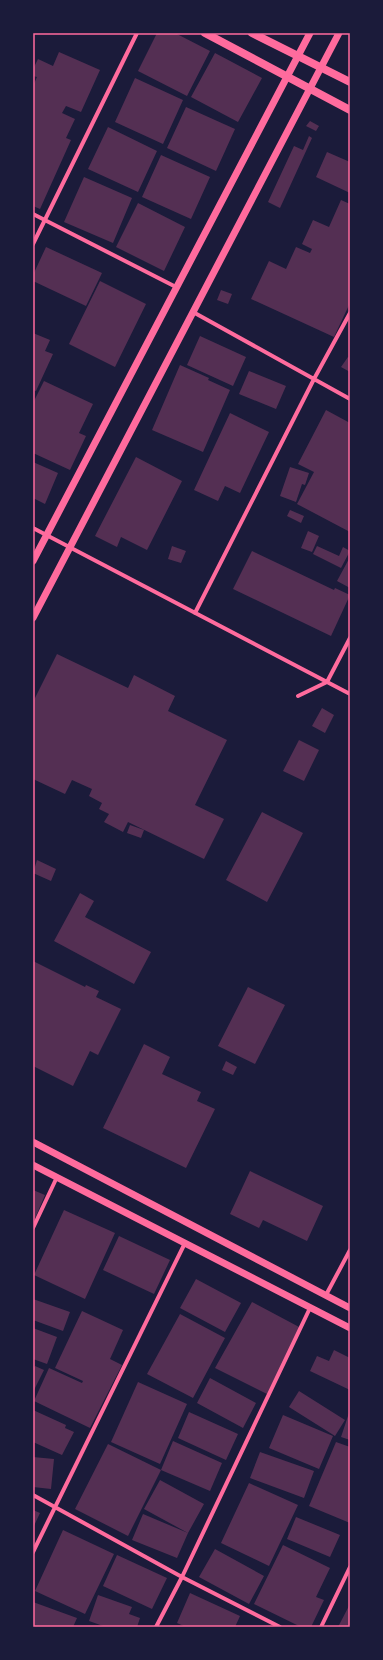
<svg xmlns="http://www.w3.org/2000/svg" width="383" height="1660" viewBox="0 0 383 1660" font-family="Overpass,sans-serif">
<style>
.building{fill:#542f53}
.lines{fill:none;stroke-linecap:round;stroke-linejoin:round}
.minor{stroke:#ff6b9d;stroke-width:4}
.tertiary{stroke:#ff6b9d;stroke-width:7}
.secondary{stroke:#ff6b9d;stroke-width:8}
.neatline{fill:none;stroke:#ff6b9d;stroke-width:1.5}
</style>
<rect width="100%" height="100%" fill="#1b1b3a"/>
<path class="building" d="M 157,33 L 175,33 L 210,51 L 187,96 L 138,71 Z
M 59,52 L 100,70 L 81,112 L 66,106 L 62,113 L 75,119 L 66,138 L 71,140 L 40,209 L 33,206 L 33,86 L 37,77 L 33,76 L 33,69 L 38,59 L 53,66 Z
M 215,53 L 262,78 L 238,122 L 191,97 Z
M 135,78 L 183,100 L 163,144 L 115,122 Z
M 186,107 L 235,129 L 216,171 L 167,148 Z
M 310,121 L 319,126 L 316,131 L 306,126 Z
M 108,127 L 157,151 L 138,192 L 88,169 Z
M 309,136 L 312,138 L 280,208 L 268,202 L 294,146 L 303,150 Z
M 327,152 L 350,162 L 350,193 L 316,177 Z
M 161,155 L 210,177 L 191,219 L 142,197 Z
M 84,177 L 132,198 L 113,243 L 64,222 Z
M 341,200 L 350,204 L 350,303 L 334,337 L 251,299 L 269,261 L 286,269 L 296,247 L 310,253 L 312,249 L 302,244 L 313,220 L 329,227 Z
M 138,203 L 185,227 L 164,271 L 116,247 Z
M 46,247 L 102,273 L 86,306 L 33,281 L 33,275 Z
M 100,281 L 146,304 L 115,367 L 69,344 Z
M 221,290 L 232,294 L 228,304 L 217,300 Z
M 33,333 L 50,340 L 45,351 L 53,354 L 36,391 L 33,390 Z
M 200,336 L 246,357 L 233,386 L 187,365 Z
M 348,357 L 350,358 L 350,372 L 341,367 Z
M 180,365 L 209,378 L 208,380 L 230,390 L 203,452 L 152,430 Z
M 249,371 L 286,386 L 276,409 L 239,394 Z
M 44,381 L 93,404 L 79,433 L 86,436 L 70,470 L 33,453 L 33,403 Z
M 326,410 L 350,423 L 350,532 L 297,504 L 314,472 L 298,464 Z
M 230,413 L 269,432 L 240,493 L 225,486 L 218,501 L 194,490 Z
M 136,457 L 182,481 L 147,550 L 121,537 L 117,547 L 95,536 Z
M 33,462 L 58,473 L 45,504 L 33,498 Z
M 290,467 L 309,473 L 305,485 L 302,484 L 296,502 L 280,496 Z
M 290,510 L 304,516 L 301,523 L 287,516 Z
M 308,531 L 319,536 L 312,552 L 301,548 Z
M 172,546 L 186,551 L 181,563 L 168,559 Z
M 317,546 L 339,556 L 343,547 L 350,551 L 341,568 L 313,554 Z
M 252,551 L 334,590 L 335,588 L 350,595 L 331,636 L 233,589 Z
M 350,557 L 350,588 L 337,581 Z
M 57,654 L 128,688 L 134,675 L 175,696 L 168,711 L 227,740 L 195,805 L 224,819 L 204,859 L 128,822 L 123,832 L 104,822 L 109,814 L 99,809 L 102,803 L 89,796 L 92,789 L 72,780 L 65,794 L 33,779 L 33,702 Z
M 322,708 L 334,715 L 325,733 L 312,726 Z
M 299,740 L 319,750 L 304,781 L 283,771 Z
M 262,812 L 303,833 L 267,902 L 226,880 Z
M 130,825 L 144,830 L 141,838 L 127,833 Z
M 37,860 L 56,869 L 51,881 L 33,873 Z
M 80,893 L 94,901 L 85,917 L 151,952 L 134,984 L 54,941 Z
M 33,961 L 85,987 L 86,985 L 99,991 L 96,997 L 121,1009 L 98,1055 L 90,1051 L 73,1086 L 33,1066 Z
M 248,987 L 285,1005 L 255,1064 L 218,1046 Z
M 144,1044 L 170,1057 L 162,1074 L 201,1092 L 197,1101 L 215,1109 L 186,1168 L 103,1128 Z
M 226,1061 L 237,1067 L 233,1075 L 222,1070 Z
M 250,1171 L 323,1206 L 307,1241 L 263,1220 L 259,1228 L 230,1214 Z
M 33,1190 L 45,1195 L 33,1223 Z
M 64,1210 L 115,1233 L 85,1299 L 34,1275 Z
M 119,1236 L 170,1260 L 154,1294 L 103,1270 Z
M 196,1279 L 241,1303 L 225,1332 L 180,1308 Z
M 33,1299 L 70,1312 L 63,1331 L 33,1320 Z
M 252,1302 L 301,1328 L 267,1394 L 215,1368 Z
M 82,1311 L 123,1330 L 110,1359 L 122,1365 L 90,1428 L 34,1401 L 49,1368 L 82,1383 L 83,1381 L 55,1368 Z
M 180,1314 L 225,1338 L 193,1398 L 147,1374 Z
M 33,1328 L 57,1337 L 47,1364 L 33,1359 Z
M 334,1350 L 350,1358 L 350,1390 L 310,1371 L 317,1356 L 329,1361 Z
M 35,1366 L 44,1370 L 33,1392 L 33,1369 Z
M 210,1378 L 256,1403 L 243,1428 L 197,1403 Z
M 138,1382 L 187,1404 L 160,1464 L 111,1442 Z
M 299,1391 L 345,1420 L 335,1436 L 289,1407 Z
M 33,1410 L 66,1425 L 65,1428 L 74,1432 L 62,1455 L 33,1442 Z
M 350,1410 L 350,1440 L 341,1437 Z
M 189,1412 L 238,1434 L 226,1460 L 178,1438 Z
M 283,1415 L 333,1436 L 319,1469 L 269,1448 Z
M 173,1441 L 222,1463 L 210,1491 L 161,1470 Z
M 336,1442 L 350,1447 L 350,1523 L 309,1506 Z
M 108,1444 L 161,1470 L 128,1536 L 75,1509 Z
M 260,1452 L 314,1471 L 304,1498 L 250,1478 Z
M 33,1457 L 54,1459 L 51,1489 L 33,1487 Z
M 160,1480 L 204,1504 L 188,1533 L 144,1509 Z
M 249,1483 L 298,1505 L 269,1566 L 221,1543 Z
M 33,1510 L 40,1513 L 33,1528 Z
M 143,1514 L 188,1533 L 177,1558 L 132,1540 Z
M 296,1517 L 340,1535 L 330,1557 L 287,1539 Z
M 63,1530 L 114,1554 L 85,1614 L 35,1591 Z
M 283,1545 L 330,1568 L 316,1597 L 324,1600 L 311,1627 L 301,1627 L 254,1604 Z
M 215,1549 L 264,1576 L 249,1604 L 199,1577 Z
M 117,1555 L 167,1578 L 152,1609 L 103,1586 Z
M 190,1593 L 240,1616 L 235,1627 L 186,1627 L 177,1623 Z
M 98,1595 L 132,1607 L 129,1614 L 140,1618 L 137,1627 L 106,1627 L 89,1621 Z
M 33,1602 L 77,1618 L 73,1627 L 33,1627 Z
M 350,1604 L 350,1627 L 338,1627 Z"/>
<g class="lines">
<path class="minor" d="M 33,214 L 176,287
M 33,244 L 137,33
M 193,312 L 350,399
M 33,528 L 350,694
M 195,613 L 314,379 L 350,313
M 298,696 L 327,682 L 350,638
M 33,1228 L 57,1177
M 326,1295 L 350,1250
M 33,1495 L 182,1577 L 280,1627
M 33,1552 L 185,1243
M 156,1627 L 182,1577 L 310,1308
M 321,1627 L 350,1567"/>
<path class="tertiary" d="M 33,561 L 310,33
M 33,618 L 339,33
M 33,1142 L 350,1308
M 33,1165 L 350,1328"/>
<path class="secondary" d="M 205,33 L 350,110
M 252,33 L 350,82"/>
</g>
<rect width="383" height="1660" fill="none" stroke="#1b1b3a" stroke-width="68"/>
<rect x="34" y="34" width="315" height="1592" class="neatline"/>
</svg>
